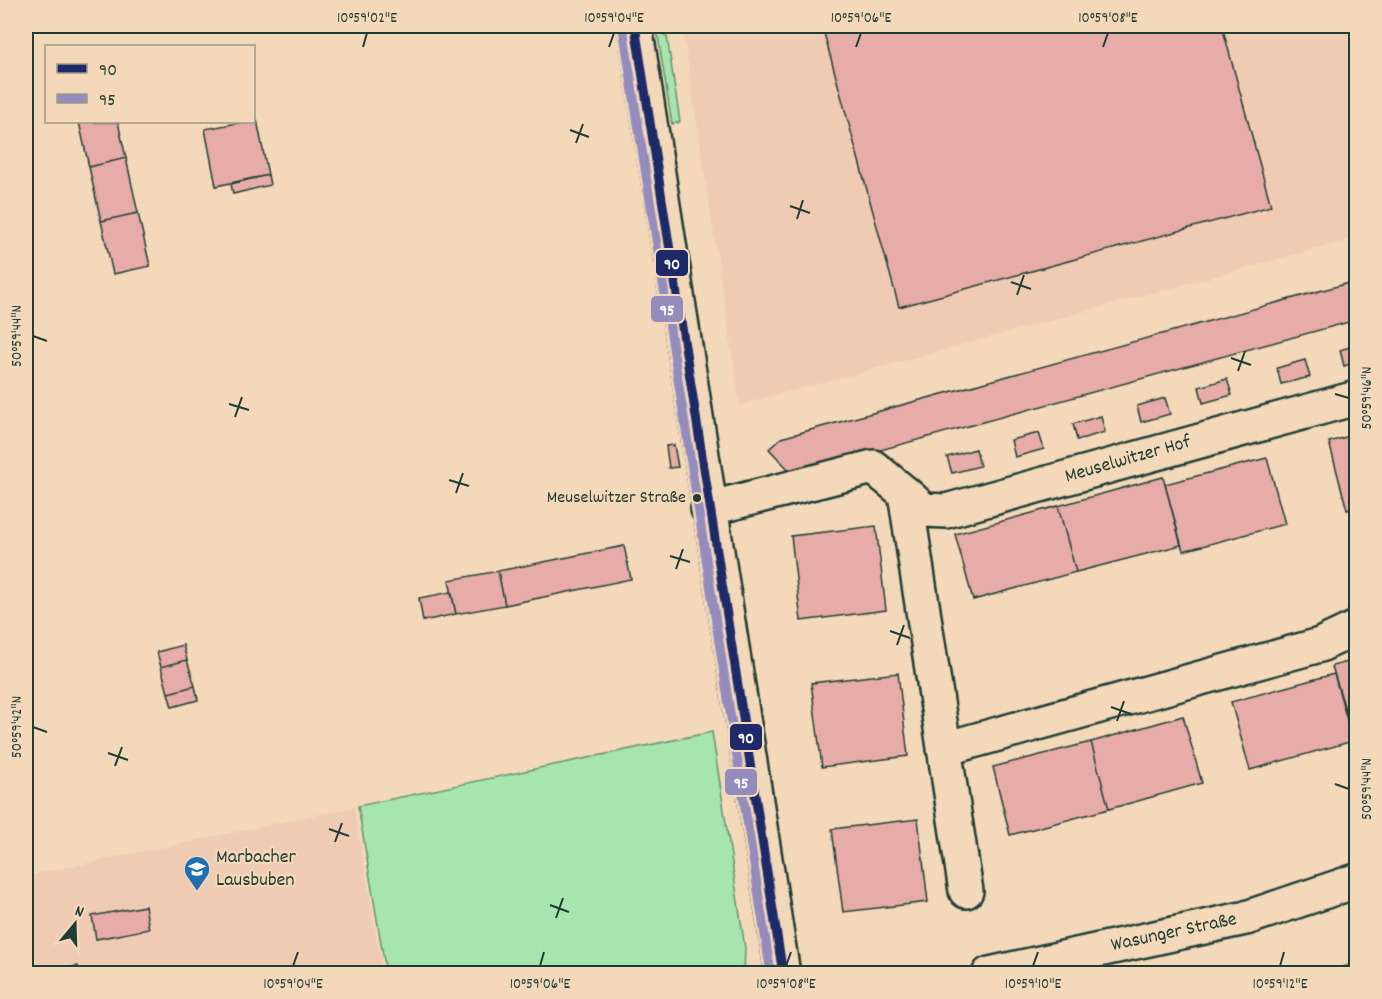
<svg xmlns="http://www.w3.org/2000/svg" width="1382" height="999" viewBox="0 0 1382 999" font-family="Dekko,sans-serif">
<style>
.built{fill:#f0cbb4}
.green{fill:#a6e5ad;stroke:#629170;stroke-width:1.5}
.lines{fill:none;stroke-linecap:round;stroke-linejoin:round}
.stream{stroke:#6892a8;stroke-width:12}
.building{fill:#e7aca7;stroke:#1f3d34;stroke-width:1.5}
.minor-casing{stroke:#1f3d34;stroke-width:38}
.minor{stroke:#f4d8ba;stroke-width:33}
.bus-1-casing{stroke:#f4d8ba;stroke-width:14}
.bus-2-casing{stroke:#f4d8ba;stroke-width:14}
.bus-1{stroke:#1d2968;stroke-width:9}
.bus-2{stroke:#958cbe;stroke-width:9}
.ticks{fill:none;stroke:#1f3d34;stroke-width:2}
.bus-dot{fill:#1f3d34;stroke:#f4d8ba;stroke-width:2}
.labels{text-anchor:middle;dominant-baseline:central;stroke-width:4.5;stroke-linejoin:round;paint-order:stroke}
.bus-label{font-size:18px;fill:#1f3d34;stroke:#f4d8ba;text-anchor:end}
.street-label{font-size:20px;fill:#1f3d34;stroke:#f4d8ba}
.poi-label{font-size:20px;fill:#1f3d34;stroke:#f4d8ba;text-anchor:start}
.line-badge{stroke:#f4d8ba;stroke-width:2}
.badge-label{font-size:16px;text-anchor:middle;font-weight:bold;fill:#fff}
.neatline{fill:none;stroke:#1f3d34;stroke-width:2}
.ticks-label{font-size:15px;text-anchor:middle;fill:#1f3d34}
</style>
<rect width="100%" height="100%" fill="#f4d8ba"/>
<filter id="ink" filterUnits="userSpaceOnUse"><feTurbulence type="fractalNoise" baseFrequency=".0167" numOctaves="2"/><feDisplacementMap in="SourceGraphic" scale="12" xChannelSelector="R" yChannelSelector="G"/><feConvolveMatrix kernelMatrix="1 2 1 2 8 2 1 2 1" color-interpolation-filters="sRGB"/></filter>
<g filter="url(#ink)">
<path class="built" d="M 682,26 L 1356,26 L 1356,238 L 740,405 Z
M 354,807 L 383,973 L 26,973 L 26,932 L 29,930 L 26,908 L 26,876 Z"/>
<path class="green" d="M 657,30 L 667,37 L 680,122 L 672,124 Z
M 712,732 L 745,948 L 744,973 L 386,973 L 358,806 Z"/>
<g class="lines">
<path class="stream" d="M 1340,974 L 1356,967"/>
</g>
<path class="building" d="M 822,26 L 1222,26 L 1271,206 L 899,307 Z
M 254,120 L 257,120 L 268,175 L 216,186 L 205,129 Z
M 79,122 L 118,122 L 126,158 L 89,167 Z
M 126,158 L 138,213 L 101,221 L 89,167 Z
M 268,175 L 270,185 L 233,194 L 231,184 Z
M 138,213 L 150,266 L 113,274 L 101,221 Z
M 1356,281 L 1356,320 L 793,474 L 769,449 L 781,438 Z
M 1356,345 L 1356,362 L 1344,366 L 1340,350 Z
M 1305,360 L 1310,377 L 1281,384 L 1277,368 Z
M 1227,379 L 1232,395 L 1203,403 L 1199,387 Z
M 1165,398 L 1170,414 L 1141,422 L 1137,406 Z
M 1101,416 L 1105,432 L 1077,440 L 1073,424 Z
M 1039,433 L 1044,449 L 1015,457 L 1011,440 Z
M 1356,434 L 1356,508 L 1347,510 L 1329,442 Z
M 674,445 L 678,467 L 669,468 L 666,446 Z
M 976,449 L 980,466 L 952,473 L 947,457 Z
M 1267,458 L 1285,524 L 1183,551 L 1165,484 Z
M 1163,477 L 1181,545 L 1076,572 L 1058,506 Z
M 1058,506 L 1076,572 L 973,600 L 955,534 Z
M 876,526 L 886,610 L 801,621 L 791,536 Z
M 624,546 L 631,579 L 505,605 L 498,571 Z
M 498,571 L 505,605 L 456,614 L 449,580 Z
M 451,592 L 456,614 L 423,621 L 419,598 Z
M 183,645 L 187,660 L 161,667 L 157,652 Z
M 187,660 L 195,686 L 168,693 L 161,667 Z
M 1356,660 L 1356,731 L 1352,733 L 1332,666 Z
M 898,673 L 908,756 L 822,767 L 811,683 Z
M 1334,674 L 1353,741 L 1250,770 L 1231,702 Z
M 195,686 L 198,700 L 172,707 L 168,693 Z
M 1183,716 L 1202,783 L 1109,809 L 1091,742 Z
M 1091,742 L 1109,809 L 1010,835 L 993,767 Z
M 918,819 L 928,902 L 843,912 L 832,829 Z
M 145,906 L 149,929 L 96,939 L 92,916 Z
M 78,966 L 79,974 L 32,974 Z"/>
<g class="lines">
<g class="minor-casing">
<path id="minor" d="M 635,26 L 783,974
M 905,493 L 924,510 L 946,511 L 1356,398
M 708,509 L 873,467 L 905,493 L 966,891
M 944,749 L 1320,645 L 1356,628
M 989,974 L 1246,918 L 1356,881"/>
</g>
<use href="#minor" class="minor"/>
<g class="bus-1-casing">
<path id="bus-1" d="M 635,26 L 783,974"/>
</g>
<g class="bus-2-casing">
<path id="bus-2" d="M 623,28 L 771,974"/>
</g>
<use href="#bus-1" class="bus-1"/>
<use href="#bus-2" class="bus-2"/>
</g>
</g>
<path class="ticks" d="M 363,47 L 367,33M 609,47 L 614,33M 856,47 L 861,33M 1103,47 L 1108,33M 570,130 L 589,137M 576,143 L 583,124M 790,206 L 810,213M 797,219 L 803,200M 1011,282 L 1031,289M 1017,295 L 1024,275M 33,336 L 47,341M 1231,358 L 1251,365M 1238,371 L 1245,351M 1335,394 L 1349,398M 229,404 L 249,410M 235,417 L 242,397M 449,480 L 469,486M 456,493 L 463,473M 670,556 L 690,562M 676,569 L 683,549M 890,631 L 910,638M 897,645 L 904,625M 1111,707 L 1131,714M 1117,721 L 1124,701M 33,727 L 47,732M 108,753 L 128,760M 115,766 L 122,747M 1335,784 L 1349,789M 329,829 L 349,836M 335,842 L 342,823M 550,905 L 569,912M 556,918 L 563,898M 293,966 L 298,952M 540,966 L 544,952M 786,966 L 791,952M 1033,966 L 1038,952M 1280,966 L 1284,952"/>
<defs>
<g id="school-pin" transform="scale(1.35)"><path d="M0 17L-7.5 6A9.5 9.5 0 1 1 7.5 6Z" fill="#1f6fb2" stroke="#f4d8ba"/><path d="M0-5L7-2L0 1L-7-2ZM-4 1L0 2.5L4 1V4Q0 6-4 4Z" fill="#fff"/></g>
</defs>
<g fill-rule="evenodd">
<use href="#school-pin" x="197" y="869"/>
</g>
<circle class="bus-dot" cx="697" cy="498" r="5"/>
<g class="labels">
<g class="bus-label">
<text x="686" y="498">Meuselwitzer Straße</text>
</g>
<g class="street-label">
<text transform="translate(1128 460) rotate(-16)">Meuselwitzer Hof</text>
<text transform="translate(1174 933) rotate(-12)">Wasunger Straße</text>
</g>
<g class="poi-label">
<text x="216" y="858">Marbacher<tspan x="216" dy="23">Lausbuben</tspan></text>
</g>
</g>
<g class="line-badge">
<rect x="655" y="249" width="34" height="28" rx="6" fill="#1d2968"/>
<rect x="650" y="295" width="34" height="28" rx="6" fill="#958cbe"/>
<rect x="729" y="723" width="34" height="28" rx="6" fill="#1d2968"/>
<rect x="724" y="768" width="34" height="28" rx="6" fill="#958cbe"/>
</g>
<g class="badge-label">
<text x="672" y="269">90</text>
<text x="667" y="315">95</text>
<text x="746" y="743">90</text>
<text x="741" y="788">95</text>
</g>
<rect width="1382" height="999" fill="none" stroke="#f4d8ba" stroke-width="66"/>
<rect x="45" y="45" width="210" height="78" fill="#f4d8ba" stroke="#9f9a84" stroke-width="1.5"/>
<rect x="57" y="64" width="30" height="9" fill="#1d2968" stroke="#9f9a84" stroke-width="1.5"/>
<text x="99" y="75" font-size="18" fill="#1f3d34">90</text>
<rect x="57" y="94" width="30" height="9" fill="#958cbe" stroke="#9f9a84" stroke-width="1.5"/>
<text x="99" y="105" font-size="18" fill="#1f3d34">95</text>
<g transform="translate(75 924) rotate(19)" stroke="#f4d8ba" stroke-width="4.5" paint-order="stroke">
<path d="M0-4.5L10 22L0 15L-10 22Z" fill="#1f3d34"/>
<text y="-9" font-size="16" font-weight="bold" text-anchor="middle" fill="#1f3d34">N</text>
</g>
<rect x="33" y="33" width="1316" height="933" class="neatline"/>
<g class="ticks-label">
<text x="367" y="22">10°59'02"E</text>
<text x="614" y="22">10°59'04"E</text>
<text x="861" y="22">10°59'06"E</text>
<text x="1108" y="22">10°59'08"E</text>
<text transform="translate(16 336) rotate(-90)" y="5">50°59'44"N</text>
<text transform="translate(1366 398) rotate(-90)" y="5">50°59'46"N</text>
<text transform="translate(16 727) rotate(-90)" y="5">50°59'42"N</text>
<text transform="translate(1366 789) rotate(-90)" y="5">50°59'44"N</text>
<text x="293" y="988">10°59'04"E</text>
<text x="540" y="988">10°59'06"E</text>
<text x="786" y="988">10°59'08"E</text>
<text x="1033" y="988">10°59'10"E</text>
<text x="1280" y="988">10°59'12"E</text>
</g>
</svg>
